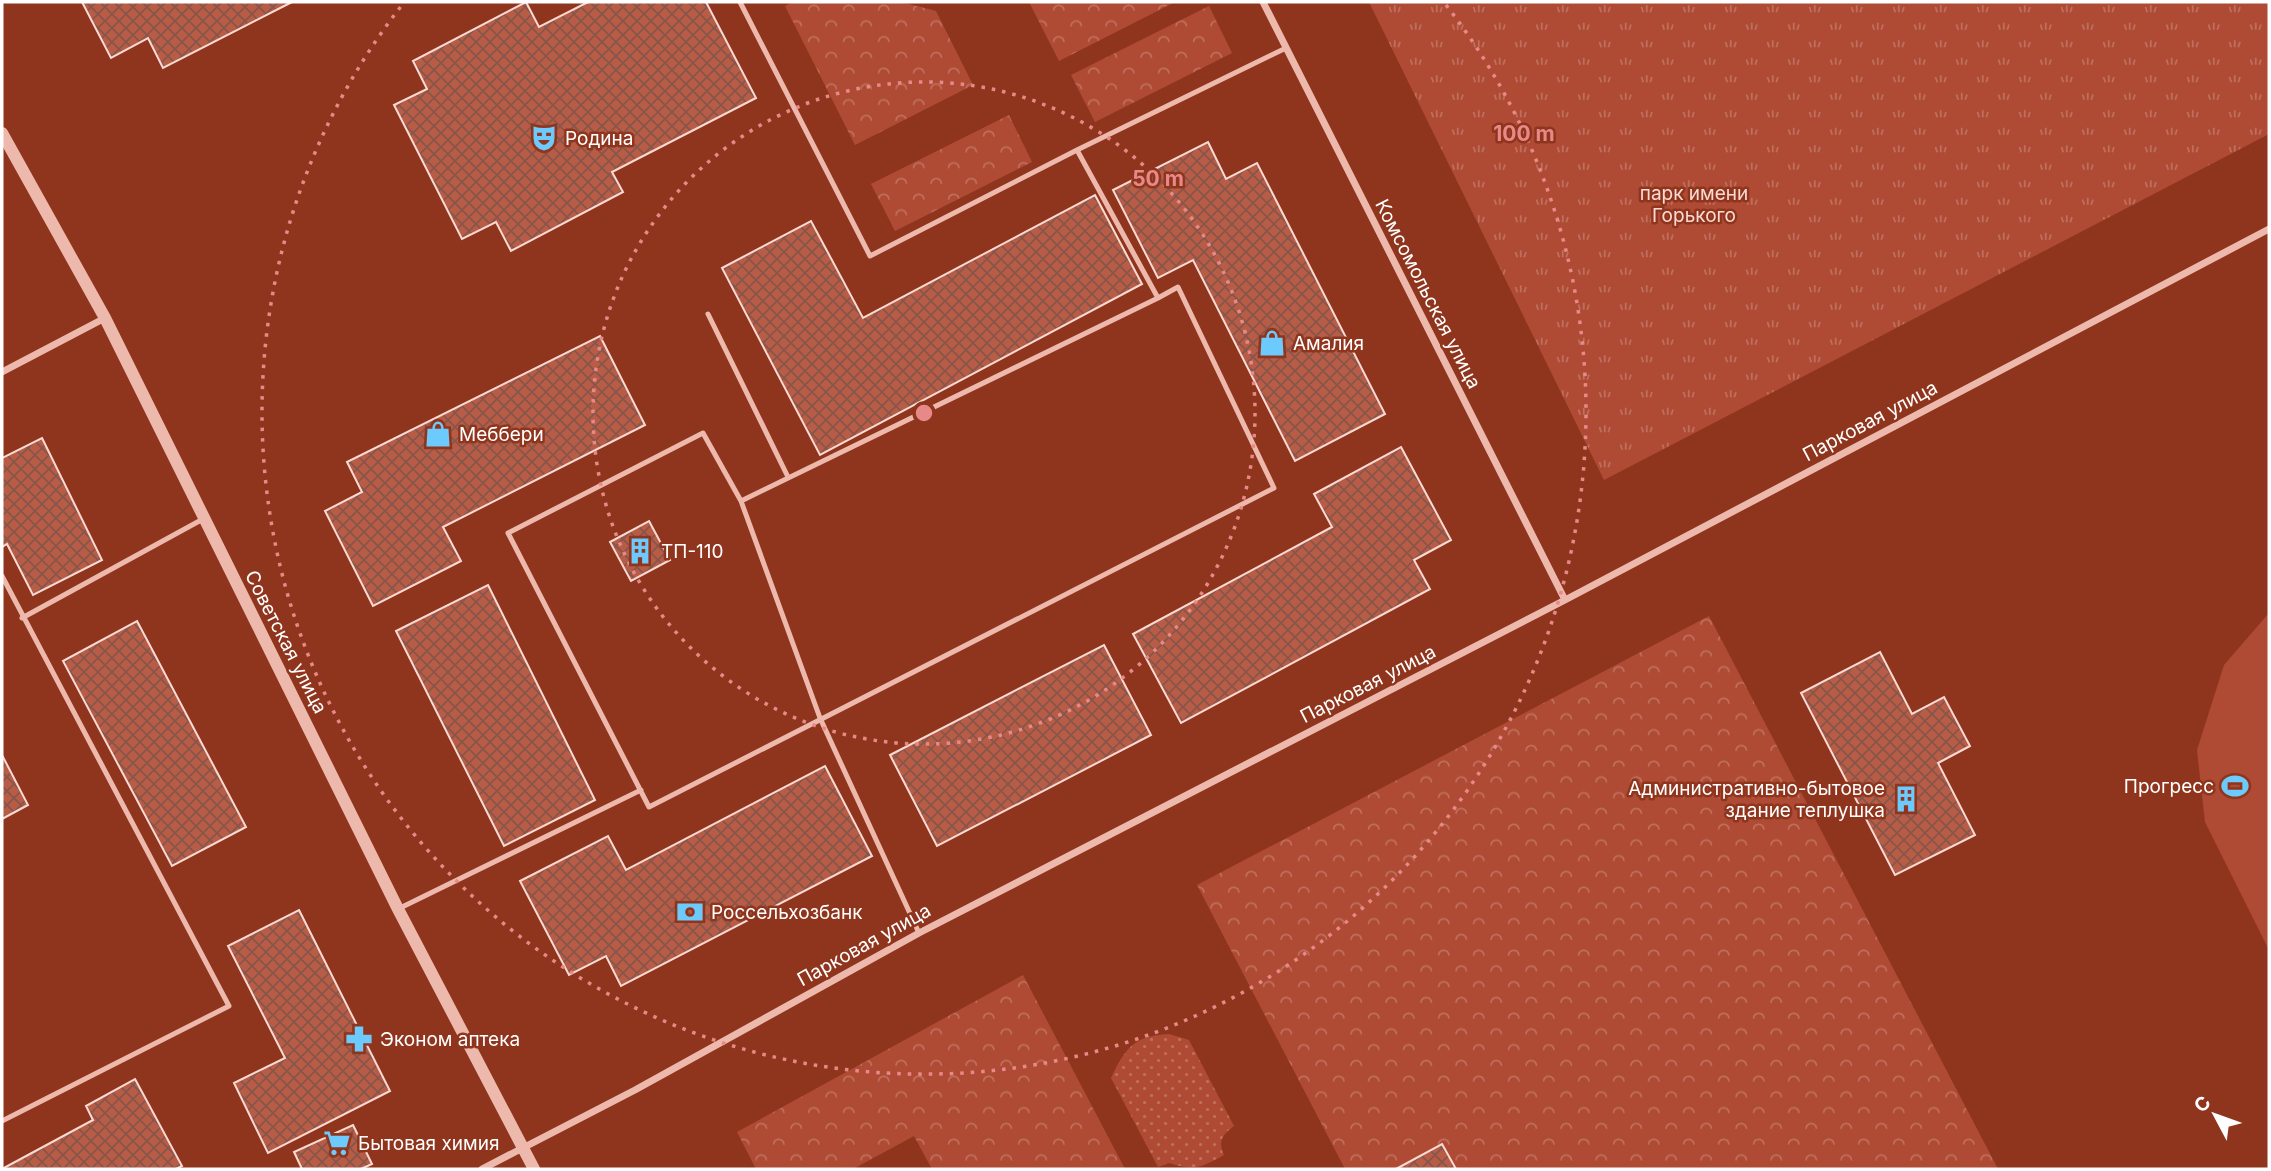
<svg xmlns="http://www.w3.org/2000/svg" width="2271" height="1171" viewBox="0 0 2271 1171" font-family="Inter,sans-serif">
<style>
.grass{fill:url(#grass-dots)}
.forest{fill:url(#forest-crowns)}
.park{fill:url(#park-tufts)}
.pitch{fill:#af4b35}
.building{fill:url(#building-cross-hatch);stroke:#fadad3;stroke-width:2}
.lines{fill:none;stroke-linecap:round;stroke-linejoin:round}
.service{stroke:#eeb9ad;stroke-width:5}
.minor{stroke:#eeb9ad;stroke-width:7}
.tertiary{stroke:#eeb9ad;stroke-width:12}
.ring{fill:none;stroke:#e88989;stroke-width:3.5;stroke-dasharray:3.5 7}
.labels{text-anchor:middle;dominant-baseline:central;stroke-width:5;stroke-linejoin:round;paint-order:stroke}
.poi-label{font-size:19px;fill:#fff;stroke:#90351d;text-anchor:start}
.park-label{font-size:19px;fill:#fadad3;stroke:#90351d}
.street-label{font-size:19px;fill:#fff;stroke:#90351d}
.centre{fill:#e88989;stroke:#90351d;stroke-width:3.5}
.ring-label{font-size:21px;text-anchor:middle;font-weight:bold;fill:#e88989;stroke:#90351d;stroke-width:5;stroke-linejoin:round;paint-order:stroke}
</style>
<defs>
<pattern id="grass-dots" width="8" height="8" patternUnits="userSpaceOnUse" patternTransform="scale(1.75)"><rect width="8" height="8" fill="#af4b35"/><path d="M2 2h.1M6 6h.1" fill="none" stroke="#bf6f5d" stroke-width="1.8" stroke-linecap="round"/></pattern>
<pattern id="forest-crowns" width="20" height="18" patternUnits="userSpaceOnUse" patternTransform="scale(1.75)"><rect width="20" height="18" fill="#af4b35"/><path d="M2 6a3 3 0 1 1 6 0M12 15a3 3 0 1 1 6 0" fill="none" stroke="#bf6f5d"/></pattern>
<pattern id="park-tufts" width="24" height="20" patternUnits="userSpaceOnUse" patternTransform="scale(1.75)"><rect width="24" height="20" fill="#af4b35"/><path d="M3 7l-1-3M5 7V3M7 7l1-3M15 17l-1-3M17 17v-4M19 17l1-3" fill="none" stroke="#bf6f5d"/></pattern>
<pattern id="building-cross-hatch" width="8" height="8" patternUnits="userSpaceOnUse" patternTransform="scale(1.75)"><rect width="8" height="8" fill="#b85c46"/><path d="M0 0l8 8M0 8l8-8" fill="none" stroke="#875549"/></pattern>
</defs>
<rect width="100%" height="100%" fill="#90351d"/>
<path class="grass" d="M 1169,1034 L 1189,1040 L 1234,1126 C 1222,1135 1218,1141 1224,1155 C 1200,1168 1195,1171 1169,1163 L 1158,1167 L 1111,1078 C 1126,1047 1134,1036 1169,1034 Z"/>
<path class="forest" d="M 793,2 L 901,2 L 936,11 L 973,85 L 855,145 L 785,6 Z
M 1029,2 L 1175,2 L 1059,61 Z
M 1209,6 L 1232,53 L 1095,122 L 1071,75 Z
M 1009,115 L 1032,162 L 895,231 L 871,184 Z
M 1709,616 L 1998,1169 L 1345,1169 L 1197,885 Z
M 1023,975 L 1125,1169 L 932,1169 L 914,1136 L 853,1169 L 756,1169 L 737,1132 Z"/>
<path class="park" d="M 1369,2 L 2269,2 L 2269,134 L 1604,480 Z"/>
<path class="pitch" d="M 2269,613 L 2269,950 L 2205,822 L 2197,750 L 2224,665 Z"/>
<path class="building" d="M 82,2 L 292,2 L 163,68 L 148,38 L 111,58 Z
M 526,2 L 539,27 L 588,2 L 706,2 L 756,98 L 612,172 L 623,192 L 511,251 L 496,222 L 462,239 L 394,105 L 427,89 L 413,61 Z
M 1208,142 L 1226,179 L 1257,163 L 1385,414 L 1295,461 L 1193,260 L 1158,278 L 1113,190 Z
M 1095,195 L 1142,284 L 820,455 L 722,268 L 811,221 L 863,318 Z
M 600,336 L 645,425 L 443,527 L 461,561 L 373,606 L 325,511 L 362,492 L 347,462 Z
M 42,438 L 102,560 L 33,595 L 7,544 L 2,547 L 2,458 Z
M 1401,447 L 1451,540 L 1414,560 L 1430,589 L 1181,723 L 1133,634 L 1332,527 L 1314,494 Z
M 649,521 L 670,560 L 631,581 L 610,542 Z
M 488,585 L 595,800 L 504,846 L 396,631 Z
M 137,621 L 246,827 L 172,866 L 63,661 Z
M 1104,645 L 1151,735 L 937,846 L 890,755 Z
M 1880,652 L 1912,714 L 1944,697 L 1970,746 L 1938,763 L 1975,835 L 1895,875 L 1801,693 Z
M 2,755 L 28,805 L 2,819 Z
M 825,766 L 872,856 L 621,986 L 606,956 L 569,975 L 520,881 L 608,836 L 626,870 Z
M 299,910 L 390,1091 L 268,1153 L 234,1083 L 285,1058 L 228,946 Z
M 135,1079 L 182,1166 L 176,1169 L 2,1169 L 93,1120 L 86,1106 Z
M 353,1125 L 372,1164 L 361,1169 L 302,1169 L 294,1152 Z
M 1442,1144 L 1456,1169 L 1396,1169 Z"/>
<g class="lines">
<path class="service" d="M 740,2 L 870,256 L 1077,150
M 708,314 L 788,477
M 741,501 L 703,433 L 508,533 L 649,807 L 1274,488 L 1178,287 L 1158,298
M 2,576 L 229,1006 L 2,1121
M 22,618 L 203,519
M 398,909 L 641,790
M 919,933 L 820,718 L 741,501 L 1158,298 L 1077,150 L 1286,48"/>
<path class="minor" d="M 1263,2 L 1565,600
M 2,372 L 105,318
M 482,1169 L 635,1090 L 919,933 L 1565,600 L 2269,229"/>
<path class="tertiary" d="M 2,133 L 105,318 L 398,909 L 534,1169"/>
</g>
<g class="ring">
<circle cx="924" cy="413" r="331"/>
<path d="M1446 5A662 662 0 1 1 402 5"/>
</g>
<defs>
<g id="theatre-bare" transform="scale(2.1)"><path d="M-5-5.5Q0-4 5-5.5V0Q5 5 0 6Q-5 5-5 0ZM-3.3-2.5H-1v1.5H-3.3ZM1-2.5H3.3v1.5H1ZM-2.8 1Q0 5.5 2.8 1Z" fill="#6ccafd" stroke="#90351d" stroke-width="2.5" paint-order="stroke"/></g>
<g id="shop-bare" transform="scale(2.1)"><path d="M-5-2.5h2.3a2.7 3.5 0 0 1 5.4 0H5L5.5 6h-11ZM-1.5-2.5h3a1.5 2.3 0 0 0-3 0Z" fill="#6ccafd" stroke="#90351d" stroke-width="2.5" paint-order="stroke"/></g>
<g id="building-bare" transform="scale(2.1)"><path d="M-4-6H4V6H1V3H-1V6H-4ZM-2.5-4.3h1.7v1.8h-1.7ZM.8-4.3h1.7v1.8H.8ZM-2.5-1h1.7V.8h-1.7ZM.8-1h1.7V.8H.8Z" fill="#6ccafd" stroke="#90351d" stroke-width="2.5" paint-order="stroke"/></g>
<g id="stadium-bare" transform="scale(2.1)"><path d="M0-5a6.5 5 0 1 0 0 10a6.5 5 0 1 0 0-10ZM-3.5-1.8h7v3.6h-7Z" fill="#6ccafd" stroke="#90351d" stroke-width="2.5" paint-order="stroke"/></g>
<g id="bank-bare" transform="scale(2.1)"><path d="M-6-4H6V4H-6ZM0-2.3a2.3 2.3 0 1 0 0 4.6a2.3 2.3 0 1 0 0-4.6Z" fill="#6ccafd" stroke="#90351d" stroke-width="2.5" paint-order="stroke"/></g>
<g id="pharmacy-bare" transform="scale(2.1)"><path d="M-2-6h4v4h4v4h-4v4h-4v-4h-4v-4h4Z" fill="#6ccafd" stroke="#90351d" stroke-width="2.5" paint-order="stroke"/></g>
<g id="supermarket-bare" transform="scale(2.1)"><path d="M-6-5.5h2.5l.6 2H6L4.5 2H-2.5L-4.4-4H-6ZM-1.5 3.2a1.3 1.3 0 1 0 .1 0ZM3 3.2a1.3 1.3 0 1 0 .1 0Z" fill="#6ccafd" stroke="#90351d" stroke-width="2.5" paint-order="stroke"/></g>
</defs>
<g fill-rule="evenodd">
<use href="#theatre-bare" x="544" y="138"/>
<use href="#shop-bare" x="1272" y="343"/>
<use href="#shop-bare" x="438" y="434"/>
<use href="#building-bare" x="640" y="551"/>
<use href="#stadium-bare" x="2235" y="786"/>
<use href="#building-bare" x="1906" y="799"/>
<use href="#bank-bare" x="690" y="912"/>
<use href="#pharmacy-bare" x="359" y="1039"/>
<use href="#supermarket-bare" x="337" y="1143"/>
</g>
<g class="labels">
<g class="poi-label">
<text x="565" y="138">Родина</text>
<text x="1293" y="343">Амалия</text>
<text x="459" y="434">Меббери</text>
<text x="661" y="551">ТП-110</text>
<text x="2214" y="786" text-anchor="end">Прогресс</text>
<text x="1885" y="788" text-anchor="end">Административно-бытовое<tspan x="1885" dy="22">здание теплушка</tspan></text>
<text x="711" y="912">Россельхозбанк</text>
<text x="380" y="1039">Эконом аптека</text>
<text x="358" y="1143">Бытовая химия</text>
</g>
<g class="park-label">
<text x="1694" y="193">парк имени<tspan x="1694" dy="22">Горького</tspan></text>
</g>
<g class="street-label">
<text transform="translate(1428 294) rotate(63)">Комсомольская улица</text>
<text transform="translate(1870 421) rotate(-28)">Парковая улица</text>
<text transform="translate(286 642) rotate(63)">Советская улица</text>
<text transform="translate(1368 684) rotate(-27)">Парковая улица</text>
<text transform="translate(864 945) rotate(-29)">Парковая улица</text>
</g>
</g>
<circle cx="924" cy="413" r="10" class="centre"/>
<g class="ring-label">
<text x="1524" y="141">100 m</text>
<text x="1158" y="186">50 m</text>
</g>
<rect width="2271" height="1171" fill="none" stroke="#ffffff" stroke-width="7"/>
<g transform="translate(2215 1115) rotate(311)" stroke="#90351d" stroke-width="5" paint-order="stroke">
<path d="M0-5L12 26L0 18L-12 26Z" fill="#ffffff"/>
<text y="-10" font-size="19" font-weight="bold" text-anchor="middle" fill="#ffffff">С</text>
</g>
</svg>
